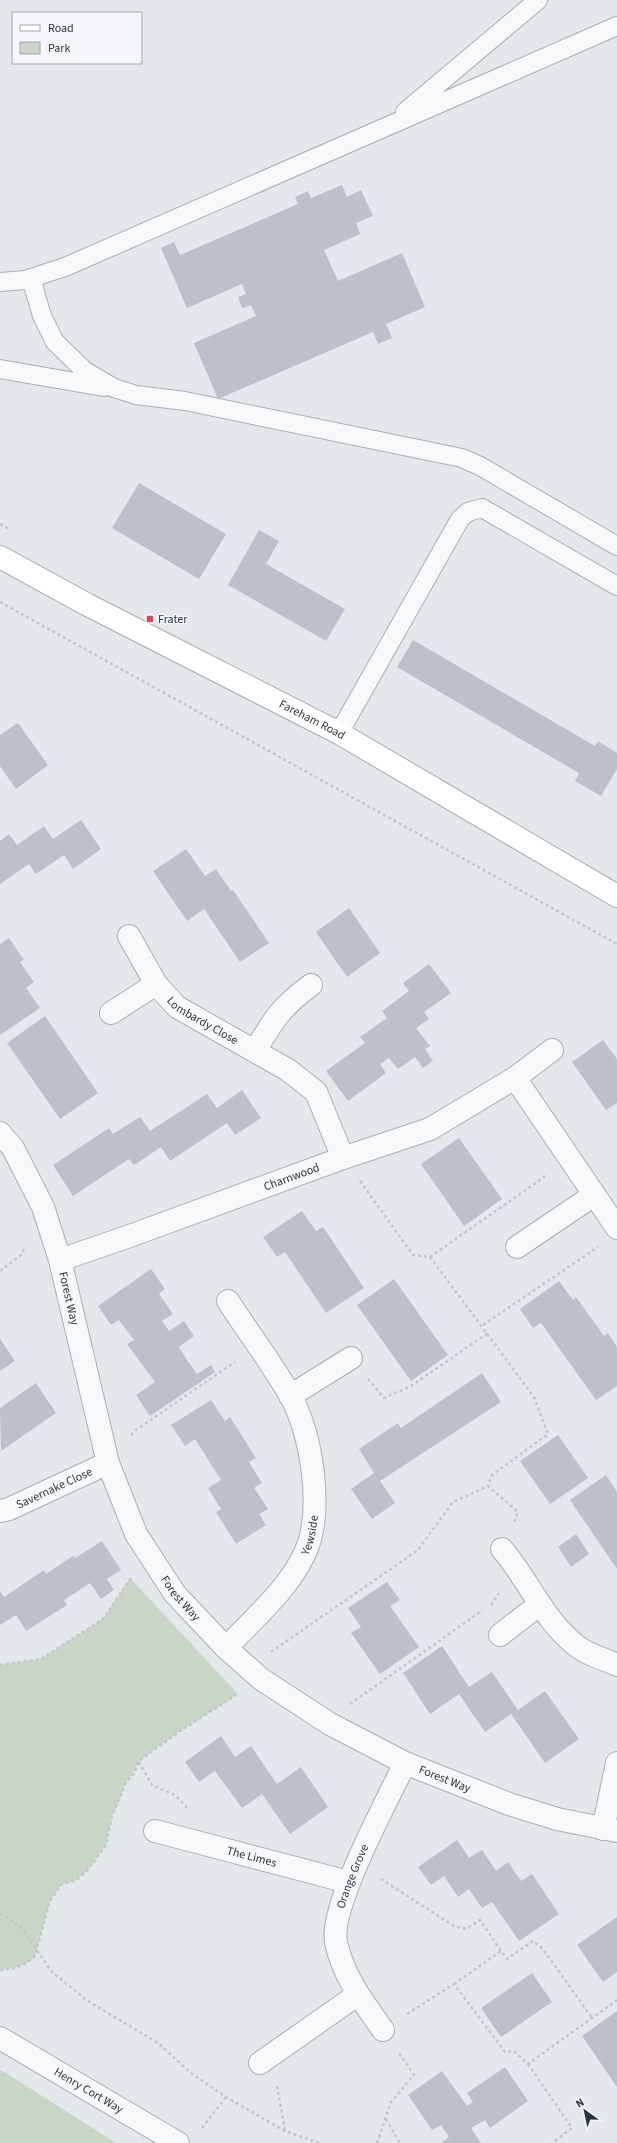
<svg xmlns="http://www.w3.org/2000/svg" width="617" height="2143" viewBox="0 0 617 2143" font-family="'Source Sans 3',sans-serif">
<style>
.green{fill:#c9d6c5}
.building{fill:#bbc0ca}
.lines{fill:none;stroke-linecap:round;stroke-linejoin:round}
.lane-casing{stroke:#a9aeb7;stroke-width:20}
.street-casing{stroke:#a9aeb7;stroke-width:24}
.primary-casing{stroke:#a3abb8;stroke-width:24}
.path{stroke:#c2c5cb;stroke-width:2.5;stroke-dasharray:3 3;stroke-linecap:butt}
.lane{stroke:#f7f8fa;stroke-width:18}
.street{stroke:#f7f8fa;stroke-width:22}
.primary{stroke:#fff;stroke-width:22}
.poi-dot{fill:#d1495b;stroke:#f4f6f9;stroke-width:1.5}
.labels{text-anchor:middle;dominant-baseline:central;stroke-width:3;stroke-linejoin:round;paint-order:stroke}
.poi-label{font-size:12px;fill:#2b3445;stroke:#f4f6f9;text-anchor:start}
.street-label{font-size:12px;fill:#2b3445;stroke:#f4f6f9}
</style>
<rect width="100%" height="100%" fill="#e4e7ec"/>
<path class="green" d="M 130,1578 L 238,1694 L 180,1731 L 139,1761 L 126,1783 L 112,1816 L 106,1845 L 86,1872 L 76,1880 L 61,1885 L 50,1901 L 35,1956 C 25,1966 14,1969 0,1970 L 0,1665 L 41,1659 L 103,1619 Z
M 0,2070 L 6,2073 L 116,2143 L 0,2143 Z"/>
<path class="building" d="M 342,185 L 347,197 L 361,190 L 373,216 L 356,223 L 360,234 L 324,250 L 338,281 L 402,253 L 425,307 L 386,324 L 392,338 L 378,344 L 373,332 L 218,399 L 194,343 L 256,316 L 251,305 L 242,308 L 238,297 L 246,294 L 242,284 L 187,308 L 161,248 L 174,242 L 180,255 L 298,204 L 295,197 L 308,191 L 311,198 Z
M 139,483 L 226,534 L 199,579 L 112,528 Z
M 259,530 L 279,541 L 266,564 L 345,609 L 326,641 L 228,585 Z
M 413,640 L 595,746 L 598,741 L 617,753 L 617,769 L 601,796 L 575,781 L 579,773 L 397,667 Z
M 18,723 L 48,765 L 16,789 L 0,766 L 0,735 Z
M 81,820 L 101,849 L 73,869 L 64,855 L 36,874 L 29,864 L 0,884 L 0,841 L 9,834 L 17,845 L 44,826 L 53,839 Z
M 186,849 L 205,876 L 216,869 L 231,891 L 233,890 L 269,943 L 240,962 L 204,909 L 187,921 L 153,871 Z
M 349,908 L 380,953 L 347,977 L 316,932 Z
M 9,938 L 24,960 L 20,962 L 34,982 L 26,988 L 40,1008 L 0,1035 L 0,944 Z
M 429,964 L 451,993 L 424,1012 L 429,1019 L 416,1028 L 430,1046 L 425,1049 L 433,1061 L 423,1068 L 415,1057 L 398,1069 L 389,1058 L 380,1064 L 386,1073 L 348,1101 L 326,1071 L 365,1043 L 360,1037 L 387,1018 L 382,1011 L 409,991 L 403,983 Z
M 45,1016 L 98,1093 L 60,1119 L 7,1043 Z
M 603,1040 L 617,1059 L 617,1103 L 606,1110 L 572,1062 Z
M 242,1090 L 261,1118 L 235,1135 L 227,1123 L 170,1161 L 161,1147 L 134,1165 L 129,1159 L 73,1196 L 53,1165 L 109,1128 L 113,1134 L 140,1117 L 150,1131 L 207,1094 L 217,1108 Z
M 459,1138 L 502,1199 L 464,1226 L 421,1164 Z
M 302,1211 L 316,1231 L 323,1227 L 364,1288 L 326,1313 L 285,1252 L 277,1257 L 263,1237 Z
M 151,1269 L 165,1289 L 159,1294 L 173,1314 L 162,1321 L 169,1331 L 184,1321 L 194,1336 L 179,1347 L 187,1360 L 197,1374 L 211,1365 L 215,1372 L 150,1416 L 136,1395 L 155,1382 L 127,1344 L 134,1340 L 119,1320 L 111,1325 L 98,1306 Z
M 394,1279 L 448,1355 L 411,1381 L 357,1305 Z
M 559,1281 L 573,1300 L 576,1297 L 604,1336 L 608,1333 L 617,1347 L 617,1386 L 596,1400 L 541,1323 L 533,1328 L 520,1309 Z
M 0,1339 L 15,1361 L 0,1371 Z
M 482,1373 L 501,1402 L 380,1481 L 395,1503 L 372,1519 L 351,1489 L 374,1473 L 359,1449 L 398,1423 L 401,1428 Z
M 36,1383 L 56,1413 L 1,1451 L 0,1408 Z
M 211,1400 L 225,1421 L 230,1417 L 256,1458 L 249,1462 L 262,1483 L 254,1488 L 268,1509 L 259,1514 L 266,1525 L 236,1544 L 216,1512 L 221,1509 L 208,1488 L 221,1480 L 195,1439 L 185,1446 L 171,1425 Z
M 558,1435 L 588,1478 L 550,1504 L 520,1461 Z
M 606,1475 L 617,1492 L 617,1569 L 570,1500 Z
M 576,1534 L 589,1554 L 571,1567 L 558,1547 Z
M 102,1541 L 121,1570 L 107,1579 L 114,1590 L 101,1599 L 90,1583 L 64,1600 L 67,1605 L 26,1631 L 16,1615 L 0,1625 L 0,1591 L 4,1597 L 44,1570 L 46,1574 L 73,1556 L 75,1558 Z
M 387,1582 L 400,1600 L 390,1606 L 419,1647 L 380,1674 L 351,1633 L 361,1627 L 348,1608 Z
M 442,1646 L 469,1687 L 492,1672 L 518,1710 L 545,1691 L 579,1739 L 545,1763 L 511,1714 L 485,1732 L 459,1694 L 430,1714 L 403,1673 Z
M 221,1736 L 235,1757 L 251,1746 L 277,1784 L 301,1767 L 328,1807 L 290,1834 L 262,1794 L 242,1808 L 215,1771 L 199,1782 L 185,1762 Z
M 457,1840 L 469,1858 L 482,1850 L 496,1871 L 508,1862 L 521,1881 L 532,1874 L 559,1914 L 519,1941 L 492,1902 L 482,1908 L 469,1889 L 458,1897 L 444,1876 L 431,1885 L 418,1867 Z
M 617,1917 L 617,1972 L 603,1982 L 577,1945 Z
M 532,1973 L 552,2002 L 501,2037 L 481,2008 Z
M 617,2011 L 617,2087 L 582,2036 Z
M 505,2067 L 528,2101 L 490,2128 L 485,2120 L 471,2128 L 481,2143 L 441,2143 L 449,2137 L 441,2125 L 432,2130 L 408,2095 L 442,2071 L 467,2106 L 473,2102 L 467,2093 Z"/>
<g class="lines">
<g class="lane-casing">
<path id="lane" d="M 405,112 L 538,0
M 31,278 L 42,316 L 55,342 L 85,371 L 114,388 L 136,395 L 185,401 L 462,458 L 480,466 L 617,546
M 0,282 L 25,280 L 65,267 L 617,26
M 0,369 L 104,387
M 339,733 L 460,519 L 468,512 L 482,508 L 617,586"/>
</g>
<g class="street-casing">
<g id="street">
<path id="s1" d="M 129,936 L 156,984 L 177,1007 L 288,1070 L 316,1092 L 343,1158"/>
<path d="M 111,1013 L 156,984"/>
<path d="M 255,1051 C 274,1019 281,1007 311,985"/>
<path d="M 515,1078 L 617,1228"/>
<path id="s2" d="M 0,1133 L 13,1148 L 43,1207 L 60,1260 L 108,1463 L 136,1534 L 175,1594 L 226,1648 L 261,1679 L 330,1724 L 405,1763 L 509,1804 L 557,1819 L 617,1831"/>
<path d="M 517,1247 L 594,1195"/>
<path id="s3" d="M 60,1260 L 127,1237 L 343,1158 L 430,1129 L 515,1078 L 552,1050"/>
<path d="M 290,1396 L 351,1358"/>
<path id="s4" d="M 0,1511 L 9,1509 L 108,1463"/>
<path d="M 502,1549 C 530,1582 543,1620 578,1647 C 588,1655 605,1659 617,1665"/>
<path d="M 500,1635 L 540,1604"/>
<path id="s5" d="M 226,1648 C 253,1619 288,1590 305,1553 C 324,1512 312,1433 290,1395 C 271,1362 248,1332 228,1301"/>
<path d="M 603,1829 L 617,1763"/>
<path id="s6" d="M 155,1831 L 348,1882"/>
<path id="s7" d="M 383,2030 C 363,2002 343,1976 336,1942 C 329,1907 388,1799 405,1763"/>
<path id="s8" d="M 0,2038 L 178,2143"/>
<path d="M 260,2063 L 357,1995"/>
</g>
</g>
<g class="primary-casing">
<g id="primary">
<path id="s9" d="M 0,557 L 86,604 L 339,733 L 617,896"/>
</g>
</g>
<path class="path" d="M 0,524 L 11,530
M 0,602 L 617,944
M 360,1181 L 413,1255 L 430,1257 L 534,1397 L 548,1434 L 492,1475 L 488,1486
M 430,1257 L 547,1175
M 0,1271 L 21,1255 L 25,1247
M 483,1325 L 598,1247
M 368,1379 L 384,1398 L 411,1386 L 488,1333
M 131,1435 L 136,1430 L 235,1362
M 491,1605 L 499,1593
M 271,1652 L 418,1550 L 453,1502 L 488,1486 L 518,1512 L 513,1524
M 0,1665 L 41,1659 L 103,1619 L 131,1578
M 350,1704 L 483,1610
M 139,1762 L 152,1785 L 175,1795 L 189,1810
M 381,1879 L 454,1926 L 466,1929 L 480,1920 L 501,1951
M 0,1913 L 20,1926 L 52,1972 L 88,2001 L 158,2043 L 191,2073 L 226,2097 L 285,2131 L 319,2143
M 0,1970 C 14,1969 25,1966 35,1956 L 50,1901 L 61,1885 L 76,1880 L 86,1872 L 106,1845 L 112,1816 L 126,1783 L 134,1773 L 139,1761 L 180,1731 L 236,1695
M 454,1984 L 501,1951 L 507,1959 L 533,1941 L 543,1949 L 592,2018
M 407,2014 L 454,1984 L 505,2052 L 514,2051 L 528,2064 L 617,2000
M 528,2064 L 572,2128 L 552,2143
M 277,2086 L 285,2130
M 386,2119 L 400,2143
M 202,2128 L 226,2097
M 377,2143 L 391,2102 L 414,2075 L 399,2053"/>
<use href="#lane" class="lane"/>
<use href="#street" class="street"/>
<use href="#primary" class="primary"/>
</g>
<rect class="poi-dot" x="146" y="615" width="8" height="8" rx="2"/>
<g class="labels">
<g class="poi-label">
<text x="158" y="619">Frater</text>
</g>
<g class="street-label">
<text stroke="none"><textPath href="#s9" startOffset="352">Fareham Road</textPath></text>
<text stroke="none"><textPath href="#s1" startOffset="115">Lombardy Close</textPath></text>
<text stroke="none"><textPath href="#s3" startOffset="246">Charnwood</textPath></text>
<text stroke="none"><textPath href="#s2" startOffset="181">Forest Way</textPath></text>
<text stroke="none"><textPath href="#s4" startOffset="59">Savernake Close</textPath></text>
<text stroke="none"><textPath href="#s5" startOffset="143">Yewside</textPath></text>
<text stroke="none"><textPath href="#s2" startOffset="505">Forest Way</textPath></text>
<text stroke="none"><textPath href="#s2" startOffset="829">Forest Way</textPath></text>
<text stroke="none"><textPath href="#s6" startOffset="100">The Limes</textPath></text>
<text stroke="none"><textPath href="#s7" startOffset="169">Orange Grove</textPath></text>
<text stroke="none"><textPath href="#s8" startOffset="103">Henry Cort Way</textPath></text>
</g>
</g>
<rect x="12" y="12" width="130" height="52" fill="#f4f6f9" stroke="#a4a8b1"/>
<rect x="20" y="25" width="20" height="6" fill="#ffffff" stroke="#a4a8b1"/>
<text x="48" y="32" font-size="12" fill="#2b3445">Road</text>
<rect x="20" y="42" width="20" height="12" fill="#c9d6c5" stroke="#a4a8b1"/>
<text x="48" y="52" font-size="12" fill="#2b3445">Park</text>
<g transform="translate(585 2111) rotate(327)" stroke="#f4f6f9" stroke-width="3" paint-order="stroke">
<path d="M0-3L7 15L0 10L-7 15Z" fill="#2b3445"/>
<text y="-6" font-size="11" font-weight="bold" text-anchor="middle" fill="#2b3445">N</text>
</g>
</svg>
